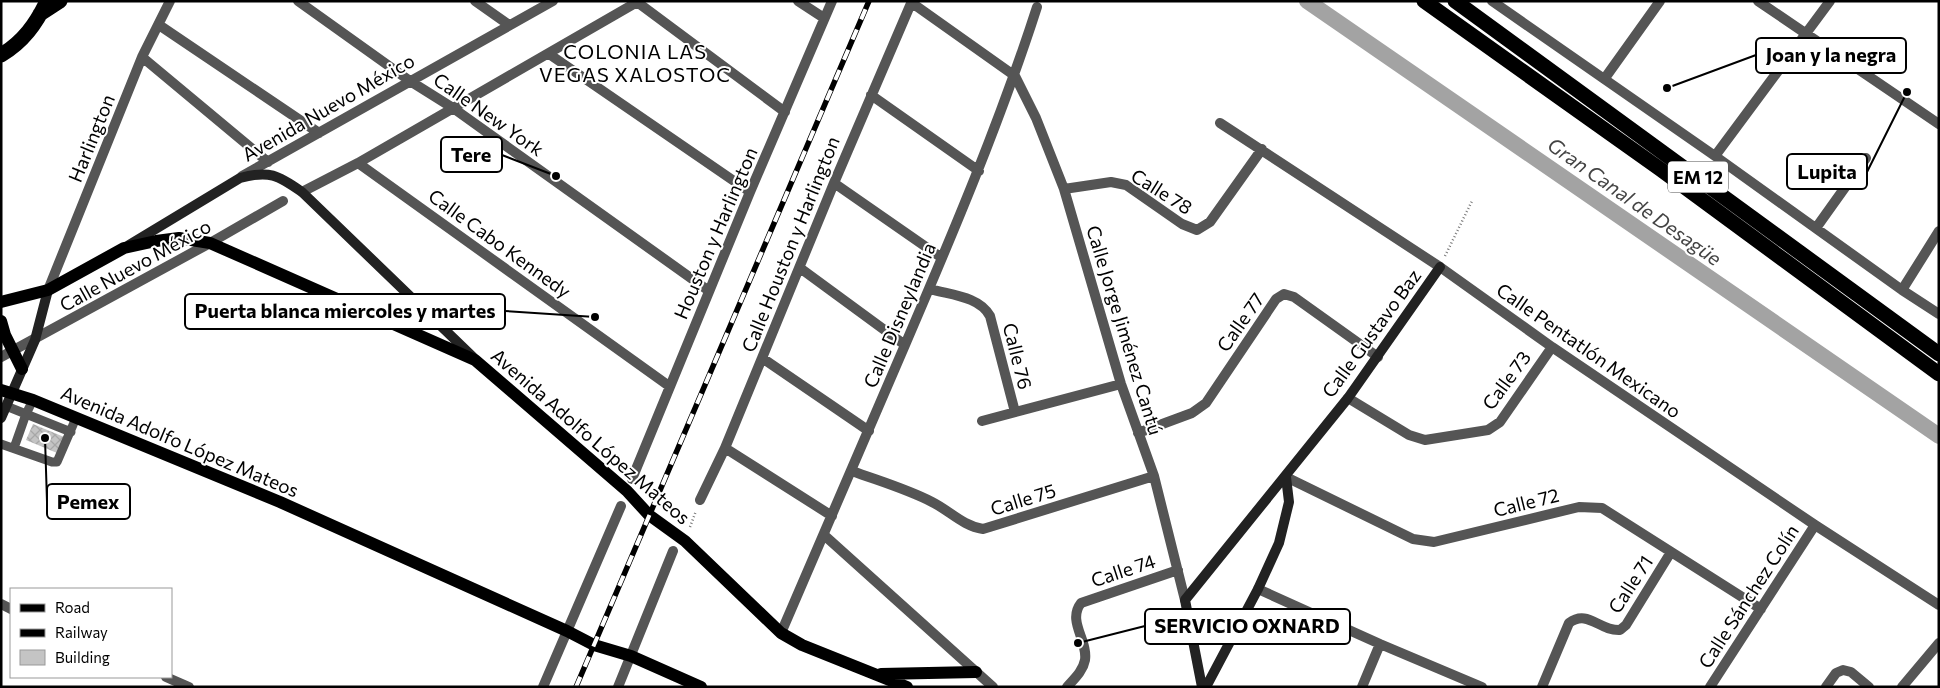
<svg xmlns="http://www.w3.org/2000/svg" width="1940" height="688" viewBox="0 0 1940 688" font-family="Commissioner,sans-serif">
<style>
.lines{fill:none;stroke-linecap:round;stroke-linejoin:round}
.canal{stroke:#a3a3a3;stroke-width:16}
.building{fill:url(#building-cross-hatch)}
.path{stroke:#777;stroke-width:2.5;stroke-dasharray:1 2.5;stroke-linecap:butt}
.lane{stroke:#555;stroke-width:9}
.street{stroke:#555;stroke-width:10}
.secondary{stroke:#222;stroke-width:10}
.primary{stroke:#000;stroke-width:12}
.highway{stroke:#000;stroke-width:15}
.rail-casing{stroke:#000;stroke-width:5.5}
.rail{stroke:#fff;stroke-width:4;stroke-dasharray:11;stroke-linecap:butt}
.labels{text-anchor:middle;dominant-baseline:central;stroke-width:4;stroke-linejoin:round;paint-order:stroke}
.shield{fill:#fff;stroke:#4c4c4c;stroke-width:1}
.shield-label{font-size:18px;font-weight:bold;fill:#000}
.street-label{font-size:19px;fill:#000;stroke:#fff}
.neighbourhood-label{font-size:20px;letter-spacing:1px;fill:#000;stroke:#fff}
.water-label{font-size:20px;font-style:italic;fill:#444;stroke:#fff}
.leader{fill:none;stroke:#000;stroke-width:2}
.callout-dot{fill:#000;stroke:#fff;stroke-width:2}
.callout{fill:#fff;stroke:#000;stroke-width:2}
.callout-label{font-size:20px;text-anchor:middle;font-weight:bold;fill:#000}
</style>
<defs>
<pattern id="building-cross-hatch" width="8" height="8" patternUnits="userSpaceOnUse" patternTransform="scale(1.25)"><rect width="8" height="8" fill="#c4c4c4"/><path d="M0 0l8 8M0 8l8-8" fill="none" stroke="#a7a7a7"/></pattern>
</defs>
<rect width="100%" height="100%" fill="#fff"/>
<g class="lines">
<path class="canal" d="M 1307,1 L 1939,436"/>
</g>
<path class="building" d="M 33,424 L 64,437 L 57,453 L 26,440 Z"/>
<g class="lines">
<path class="path" d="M 1445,256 L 1472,201
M 690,527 L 696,511"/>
<path class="lane" d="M 6,406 L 71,432
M 1,444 L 52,462 L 57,462 L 76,418
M 14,448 L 26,414 L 33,400"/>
<path class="street" d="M 298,1 L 410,81 L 453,108 L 709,291
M 475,1 L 509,25
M 798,1 L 824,18
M 1492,1 L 1715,156 L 1902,290 L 1939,314
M 1758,1 L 1939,124
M 637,2 L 785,112
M 912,3 L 1015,76 L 1036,118 L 1064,189 L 1121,384 L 1154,476 L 1185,600
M 159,25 L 319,133
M 549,54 L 750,192
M 142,57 L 268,162
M 1605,78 L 1660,1
M 871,95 L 979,171
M 1220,123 L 1440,267 L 1552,347 L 1815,525 L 1939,605
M 1715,156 L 1830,1
M 358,163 L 669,386
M 242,176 L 553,1
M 834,183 L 942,258
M 1064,189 L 1111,182 L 1126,185 L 1182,224 L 1197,230 L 1210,222 L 1262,149
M 302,192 L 358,163 L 639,1
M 1816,228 L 1866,158
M 800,268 L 905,345
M 930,289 C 950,295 979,296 990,316 L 1015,412
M 48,290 L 142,57 L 170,1
M 1902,290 L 1939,231
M 1,357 L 210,243 L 283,201
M 762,358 L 869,431
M 1348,398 L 1409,435 L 1425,440 L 1488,430 L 1500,422 L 1552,347
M 982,421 L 1121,384
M 1138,433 L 1192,413 L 1206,403 L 1276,299 L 1284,294 L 1294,297 L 1378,357
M 725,448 L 832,516
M 852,471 C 879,481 907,489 932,502 C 950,511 963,526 983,529 L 1154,476
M 1286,477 L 1413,539 L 1434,542 L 1579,507 L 1602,508 L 1761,609
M 632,479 L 750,192 L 832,1
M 700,500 L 725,448 L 834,183 L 912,1
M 824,535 L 993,687
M 1258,589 L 1380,644 L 1482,687
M 1,604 L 11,609
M 781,633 C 823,537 864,441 905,345 C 953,233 1000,122 1037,7
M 166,677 L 189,687
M 543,687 L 621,506
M 618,687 L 673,551
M 1067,687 C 1074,679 1083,671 1085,660 C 1088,640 1067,621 1081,603 L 1178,570
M 1362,687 L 1380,644
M 1542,687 L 1569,623 C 1588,609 1599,631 1620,630 L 1626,625 L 1671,552
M 1710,687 L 1815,525
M 1826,687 L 1836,673 L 1843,670 L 1851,672 L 1869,687
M 1902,687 L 1939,643"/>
<path class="secondary" d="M 129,245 L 240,178 C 269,170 278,175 302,192 L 473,357
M 1,418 L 35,340 L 48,290
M 1202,687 L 1185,600 L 1348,398 L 1440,267
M 1206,687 L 1258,589 L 1279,543 L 1289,502 L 1286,477"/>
<path class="primary" d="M 1,302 L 48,290 L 124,248 L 156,241 L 179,238 L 210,243 L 475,360 L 627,491 L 649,515 L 685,541 L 781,633 L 802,645 L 907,687
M 1,321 L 5,335 L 22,369
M 1,390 L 33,400 L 280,502 L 567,631 L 594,645 L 631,656 L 701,687
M 881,674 L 976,672"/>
<path class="highway" d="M 1424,1 L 1660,169 L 1939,374
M 1455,1 L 1939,354
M 40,14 L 60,1
M 1,55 C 23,42 36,24 47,1"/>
<g class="rail-casing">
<path id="rail" d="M 576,687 L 869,1"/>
</g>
<use href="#rail" class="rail"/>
</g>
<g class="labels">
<rect class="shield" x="1668" y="161.5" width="60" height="31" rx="4"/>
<g class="shield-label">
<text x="1698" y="177">EM 12</text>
</g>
<g class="street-label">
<text transform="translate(328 107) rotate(-30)">Avenida Nuevo México</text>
<text transform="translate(489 114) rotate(35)">Calle New York</text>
<text transform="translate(91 138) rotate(-68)">Harlington</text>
<text transform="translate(1162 191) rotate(32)">Calle 78</text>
<text transform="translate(715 233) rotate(-67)">Houston y Harlington</text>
<text transform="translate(500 243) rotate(36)">Calle Cabo Kennedy</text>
<text transform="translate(790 244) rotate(-68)">Calle Houston y Harlington</text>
<text transform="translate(135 265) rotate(-29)">Calle Nuevo México</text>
<text transform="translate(899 315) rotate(-67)">Calle Disneylandia</text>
<text transform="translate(1240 322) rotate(-55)">Calle 77</text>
<text transform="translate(1125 330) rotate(73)">Calle Jorge Jiménez Cantú</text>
<text transform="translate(1371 333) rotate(-54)">Calle Gustavo Baz</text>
<text transform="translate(1589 350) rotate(35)">Calle Pentatlón Mexicano</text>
<text transform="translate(1018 356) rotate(76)">Calle 76</text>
<text transform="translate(1506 380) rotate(-54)">Calle 73</text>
<text transform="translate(591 436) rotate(41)">Avenida Adolfo López Mateos</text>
<text transform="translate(180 441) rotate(23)">Avenida Adolfo López Mateos</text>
<text transform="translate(1023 499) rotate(-17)">Calle 75</text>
<text transform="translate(1526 502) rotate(-14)">Calle 72</text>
<text transform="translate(1123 570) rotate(-18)">Calle 74</text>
<text transform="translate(1630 584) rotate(-57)">Calle 71</text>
<text transform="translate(1748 596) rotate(-57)">Calle Sánchez Colín</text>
</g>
<g class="neighbourhood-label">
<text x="635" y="51">COLONIA LAS<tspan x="635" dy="23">VEGAS XALOSTOC</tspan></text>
</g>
<g class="water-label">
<text transform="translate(1635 201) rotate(35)">Gran Canal de Desagüe</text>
</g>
</g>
<path class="leader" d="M1667 88L1756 55M556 176L502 155M1907 92L1867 172M595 317L505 311M45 438L47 502M1078 643L1145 626"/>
<g class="callout-dot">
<circle cx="1667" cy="88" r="5"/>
<circle cx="556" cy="176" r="5"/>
<circle cx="1907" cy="92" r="5"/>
<circle cx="595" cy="317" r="5"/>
<circle cx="45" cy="438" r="5"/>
<circle cx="1078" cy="643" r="5"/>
</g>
<g class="callout">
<rect x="1756" y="38" width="150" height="35" rx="5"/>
<rect x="441" y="137" width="61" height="35" rx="5"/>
<rect x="1787" y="154" width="80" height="35" rx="5"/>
<rect x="185" y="294" width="320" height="35" rx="5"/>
<rect x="47" y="484" width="83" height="35" rx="5"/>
<rect x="1145" y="609" width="205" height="35" rx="5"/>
</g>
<g class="callout-label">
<text x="1831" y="62">Joan y la negra</text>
<text x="471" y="162">Tere</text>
<text x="1827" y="179">Lupita</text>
<text x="345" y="318">Puerta blanca miercoles y martes</text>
<text x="88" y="509">Pemex</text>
<text x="1247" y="633">SERVICIO OXNARD</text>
</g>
<rect width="1940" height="688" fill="none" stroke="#000000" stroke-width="5"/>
<rect x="10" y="588" width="162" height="90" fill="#ffffff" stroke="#999999"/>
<rect x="20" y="604" width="25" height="8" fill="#000000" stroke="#999999"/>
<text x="55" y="613" font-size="15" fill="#000000">Road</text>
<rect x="20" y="629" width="25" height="8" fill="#000000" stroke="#999999"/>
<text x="55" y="638" font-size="15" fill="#000000">Railway</text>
<rect x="20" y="650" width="25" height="15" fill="#c4c4c4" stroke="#999999"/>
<text x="55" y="663" font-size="15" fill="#000000">Building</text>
</svg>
